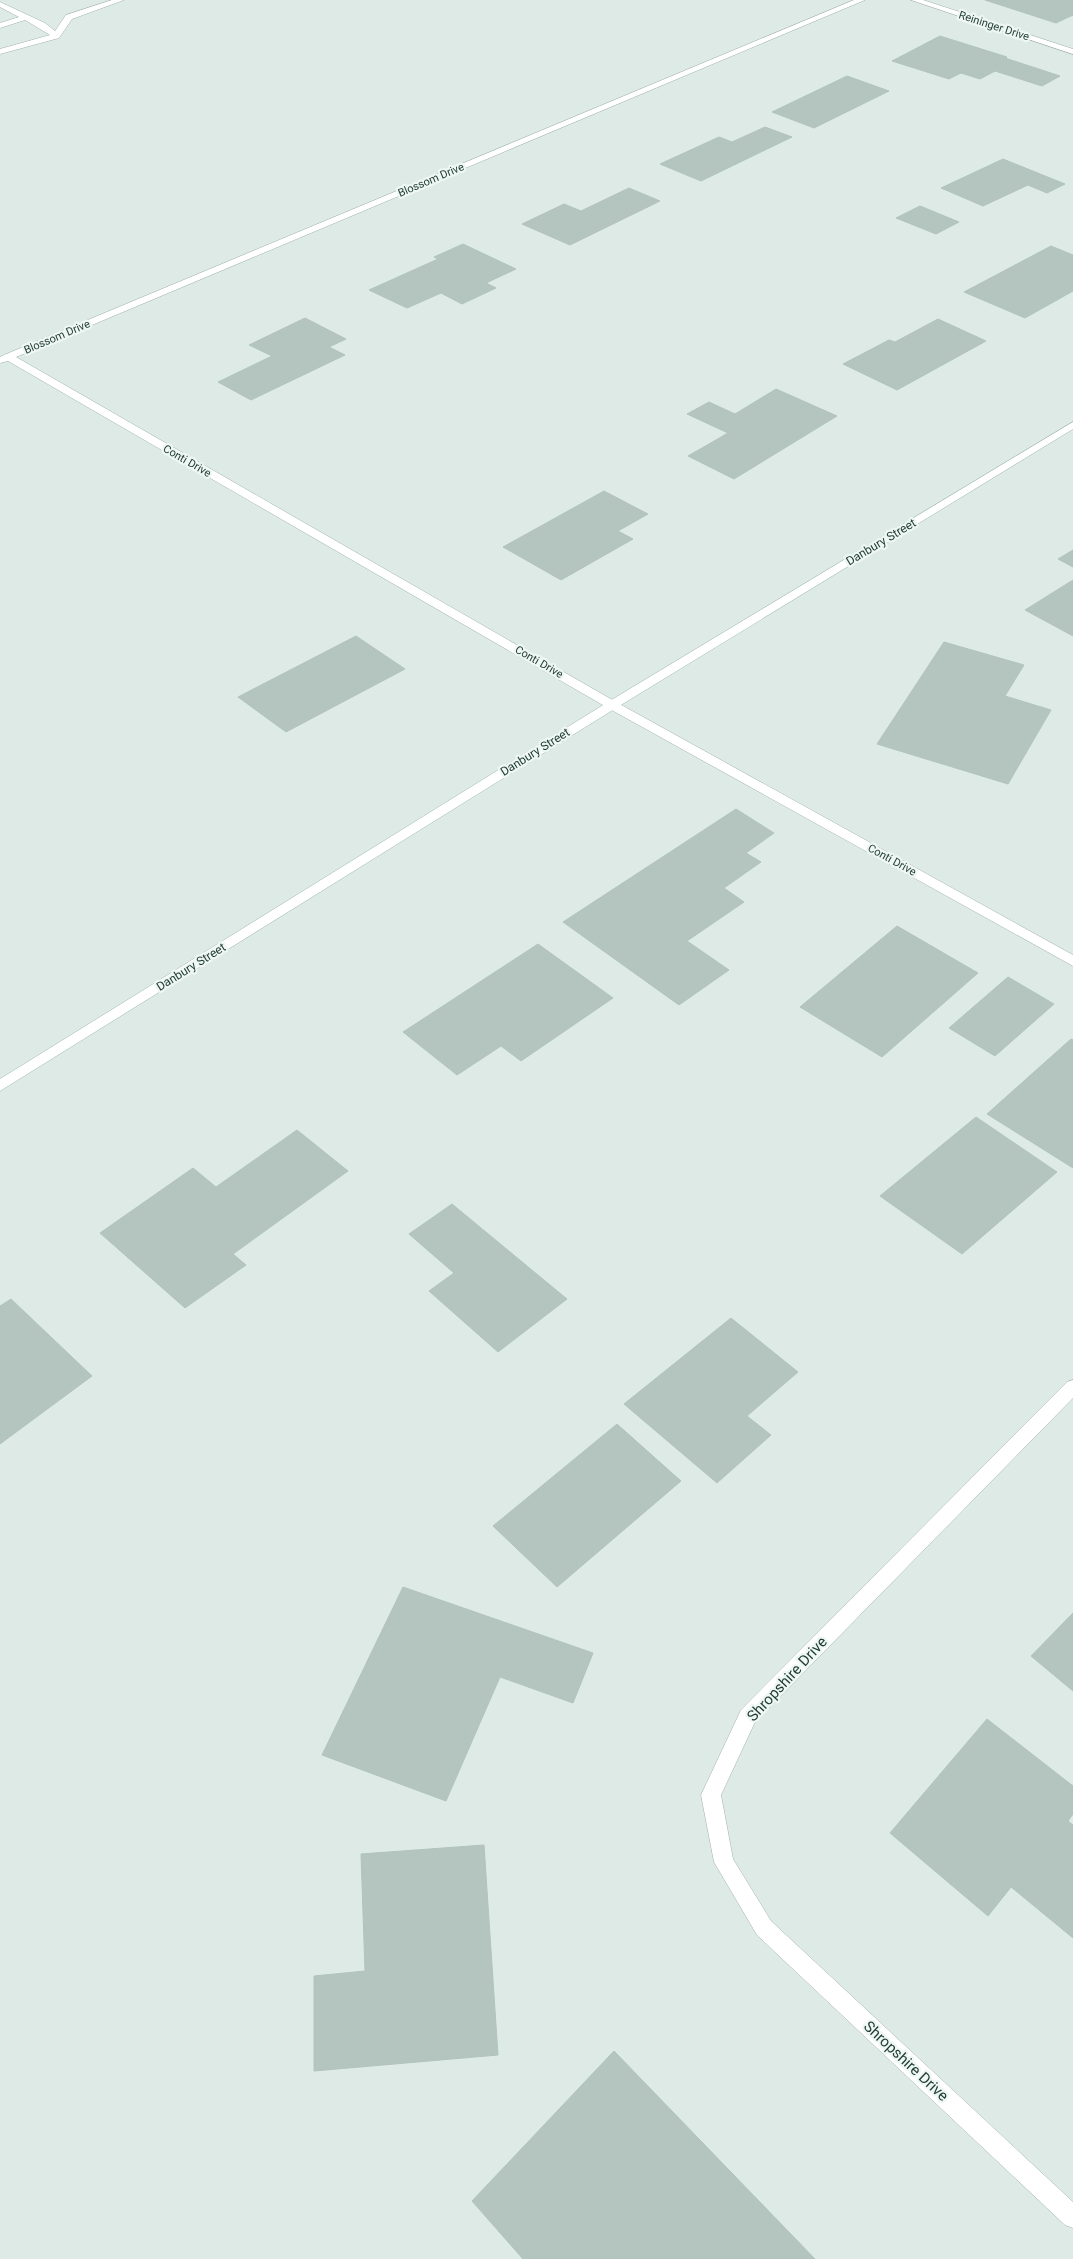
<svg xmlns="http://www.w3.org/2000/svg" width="1073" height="2259" viewBox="0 0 1073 2259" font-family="Roboto,sans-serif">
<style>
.building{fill:#b3c5be;stroke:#b0c4bd}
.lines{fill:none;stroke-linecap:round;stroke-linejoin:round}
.lane-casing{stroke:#a1b2ac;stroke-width:1}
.street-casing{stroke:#a1b2ac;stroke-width:1}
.secondary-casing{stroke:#9db6ae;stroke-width:1}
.lane{fill:#fff;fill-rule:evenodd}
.street{fill:#fff;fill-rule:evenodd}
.secondary{fill:#fff;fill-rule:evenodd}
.labels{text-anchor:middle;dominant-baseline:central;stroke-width:4.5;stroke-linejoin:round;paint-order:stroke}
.far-street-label{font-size:11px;fill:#1f3a34;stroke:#eef7f3}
.street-label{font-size:12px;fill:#1f3a34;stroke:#eef7f3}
.near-street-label{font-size:15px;fill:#1f3a34;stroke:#eef7f3}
</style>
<rect width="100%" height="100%" fill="#deeae5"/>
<path class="building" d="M 985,0 L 1073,0 L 1073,15 L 1056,23 Z
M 940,36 L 1007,57 L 1005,58 L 1060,76 L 1042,86 L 995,71 L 980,79 L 961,73 L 949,79 L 892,61 Z
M 847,76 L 889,91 L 814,128 L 772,112 Z
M 765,127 L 792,137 L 701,181 L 660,164 L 719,137 L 732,142 Z
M 1003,159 L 1065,184 L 1047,193 L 1028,185 L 983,206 L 941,188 Z
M 629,188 L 660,201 L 570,245 L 522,224 L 564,204 L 581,211 Z
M 920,206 L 959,222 L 936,234 L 896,218 Z
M 463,244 L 516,269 L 486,283 L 496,288 L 462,304 L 441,293 L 407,308 L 369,290 L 438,259 L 434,257 Z
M 1051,246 L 1073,255 L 1073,291 L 1025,318 L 964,292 Z
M 305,318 L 346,339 L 329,347 L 345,355 L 251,400 L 218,382 L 272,356 L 249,345 Z
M 938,319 L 986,341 L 897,390 L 843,364 L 889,340 L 895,342 Z
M 776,389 L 837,416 L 734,479 L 688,456 L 728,433 L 687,414 L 709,402 L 735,414 Z
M 604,491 L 648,514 L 618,531 L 633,539 L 561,580 L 503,547 Z
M 1073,550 L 1073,567 L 1058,559 Z
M 1073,580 L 1073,636 L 1025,610 Z
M 356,636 L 405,669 L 286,732 L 238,697 Z
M 944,642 L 1024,665 L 1005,696 L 1051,710 L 1008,784 L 877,744 Z
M 736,809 L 774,833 L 746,853 L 761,862 L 724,888 L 744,902 L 687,941 L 729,970 L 679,1005 L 563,922 Z
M 897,926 L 978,973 L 882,1057 L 800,1007 Z
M 538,944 L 613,998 L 521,1061 L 501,1046 L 457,1075 L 403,1032 Z
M 1008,977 L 1054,1004 L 995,1056 L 949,1028 Z
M 1071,1039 L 1073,1040 L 1073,1168 L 987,1114 Z
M 976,1117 L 1057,1172 L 962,1254 L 880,1196 Z
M 297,1130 L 348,1171 L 233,1254 L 246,1265 L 185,1308 L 100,1233 L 193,1168 L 216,1187 Z
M 452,1204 L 567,1299 L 498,1352 L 429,1291 L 454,1273 L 409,1234 Z
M 11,1299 L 92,1376 L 0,1444 L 0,1306 Z
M 731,1318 L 798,1372 L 747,1416 L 771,1435 L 717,1483 L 624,1404 Z
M 617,1424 L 681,1481 L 557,1587 L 493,1526 Z
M 403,1587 L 593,1653 L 573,1703 L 500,1677 L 446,1801 L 322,1755 Z
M 1073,1613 L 1073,1691 L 1031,1656 Z
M 987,1719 L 1073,1786 L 1073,1814 L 1068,1821 L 1073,1825 L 1073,1938 L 1011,1887 L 988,1916 L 890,1833 Z
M 484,1845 L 498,2055 L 314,2071 L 314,1976 L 365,1971 L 361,1854 Z
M 614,2051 L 815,2259 L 523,2259 L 472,2201 Z"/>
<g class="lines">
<g class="lane-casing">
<path id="lane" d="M 112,0 L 124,0 L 72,19 L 59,38 L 0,54 L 0,49 L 50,35 L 25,20 L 0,28 L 0,23 L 19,17 L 0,7 L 0,2 L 45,23 L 55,31 L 66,15 Z"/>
</g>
<g class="street-casing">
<path id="street" d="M 854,0 L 865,0 L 16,357 L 616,702 L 1073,955 L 1073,966 L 608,708 L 8,361 L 0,363 L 0,357 L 4,355 Z
M 911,0 L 923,0 L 1073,49 L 1073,54 Z
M 1073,1380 L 1073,1398 L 755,1722 L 721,1795 L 733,1859 L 771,1921 L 1073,2202 L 1073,2228 L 1065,2225 L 757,1935 L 714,1862 L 701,1795 L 741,1710 L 1067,1382 Z"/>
</g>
<g class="secondary-casing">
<path id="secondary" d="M 1073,422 L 1073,429 L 616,708 L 0,1091 L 0,1079 L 608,702 Z"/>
</g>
<use href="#lane" class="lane"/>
<use href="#street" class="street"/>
<use href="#secondary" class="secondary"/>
</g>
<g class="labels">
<g class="far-street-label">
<text transform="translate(994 26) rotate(18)">Reininger Drive</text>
<text transform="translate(431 180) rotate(-23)">Blossom Drive</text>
<text transform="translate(57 337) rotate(-23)">Blossom Drive</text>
<text transform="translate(187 461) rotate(30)">Conti Drive</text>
<text transform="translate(539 662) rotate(30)">Conti Drive</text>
<text transform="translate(892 860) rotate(29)">Conti Drive</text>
</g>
<g class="street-label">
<text transform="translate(881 542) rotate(-31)">Danbury Street</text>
<text transform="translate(535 752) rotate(-32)">Danbury Street</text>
<text transform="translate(191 967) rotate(-32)">Danbury Street</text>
</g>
<g class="near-street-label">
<text transform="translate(787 1679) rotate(-47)">Shropshire Drive</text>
<text transform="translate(906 2061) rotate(43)">Shropshire Drive</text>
</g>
</g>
</svg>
